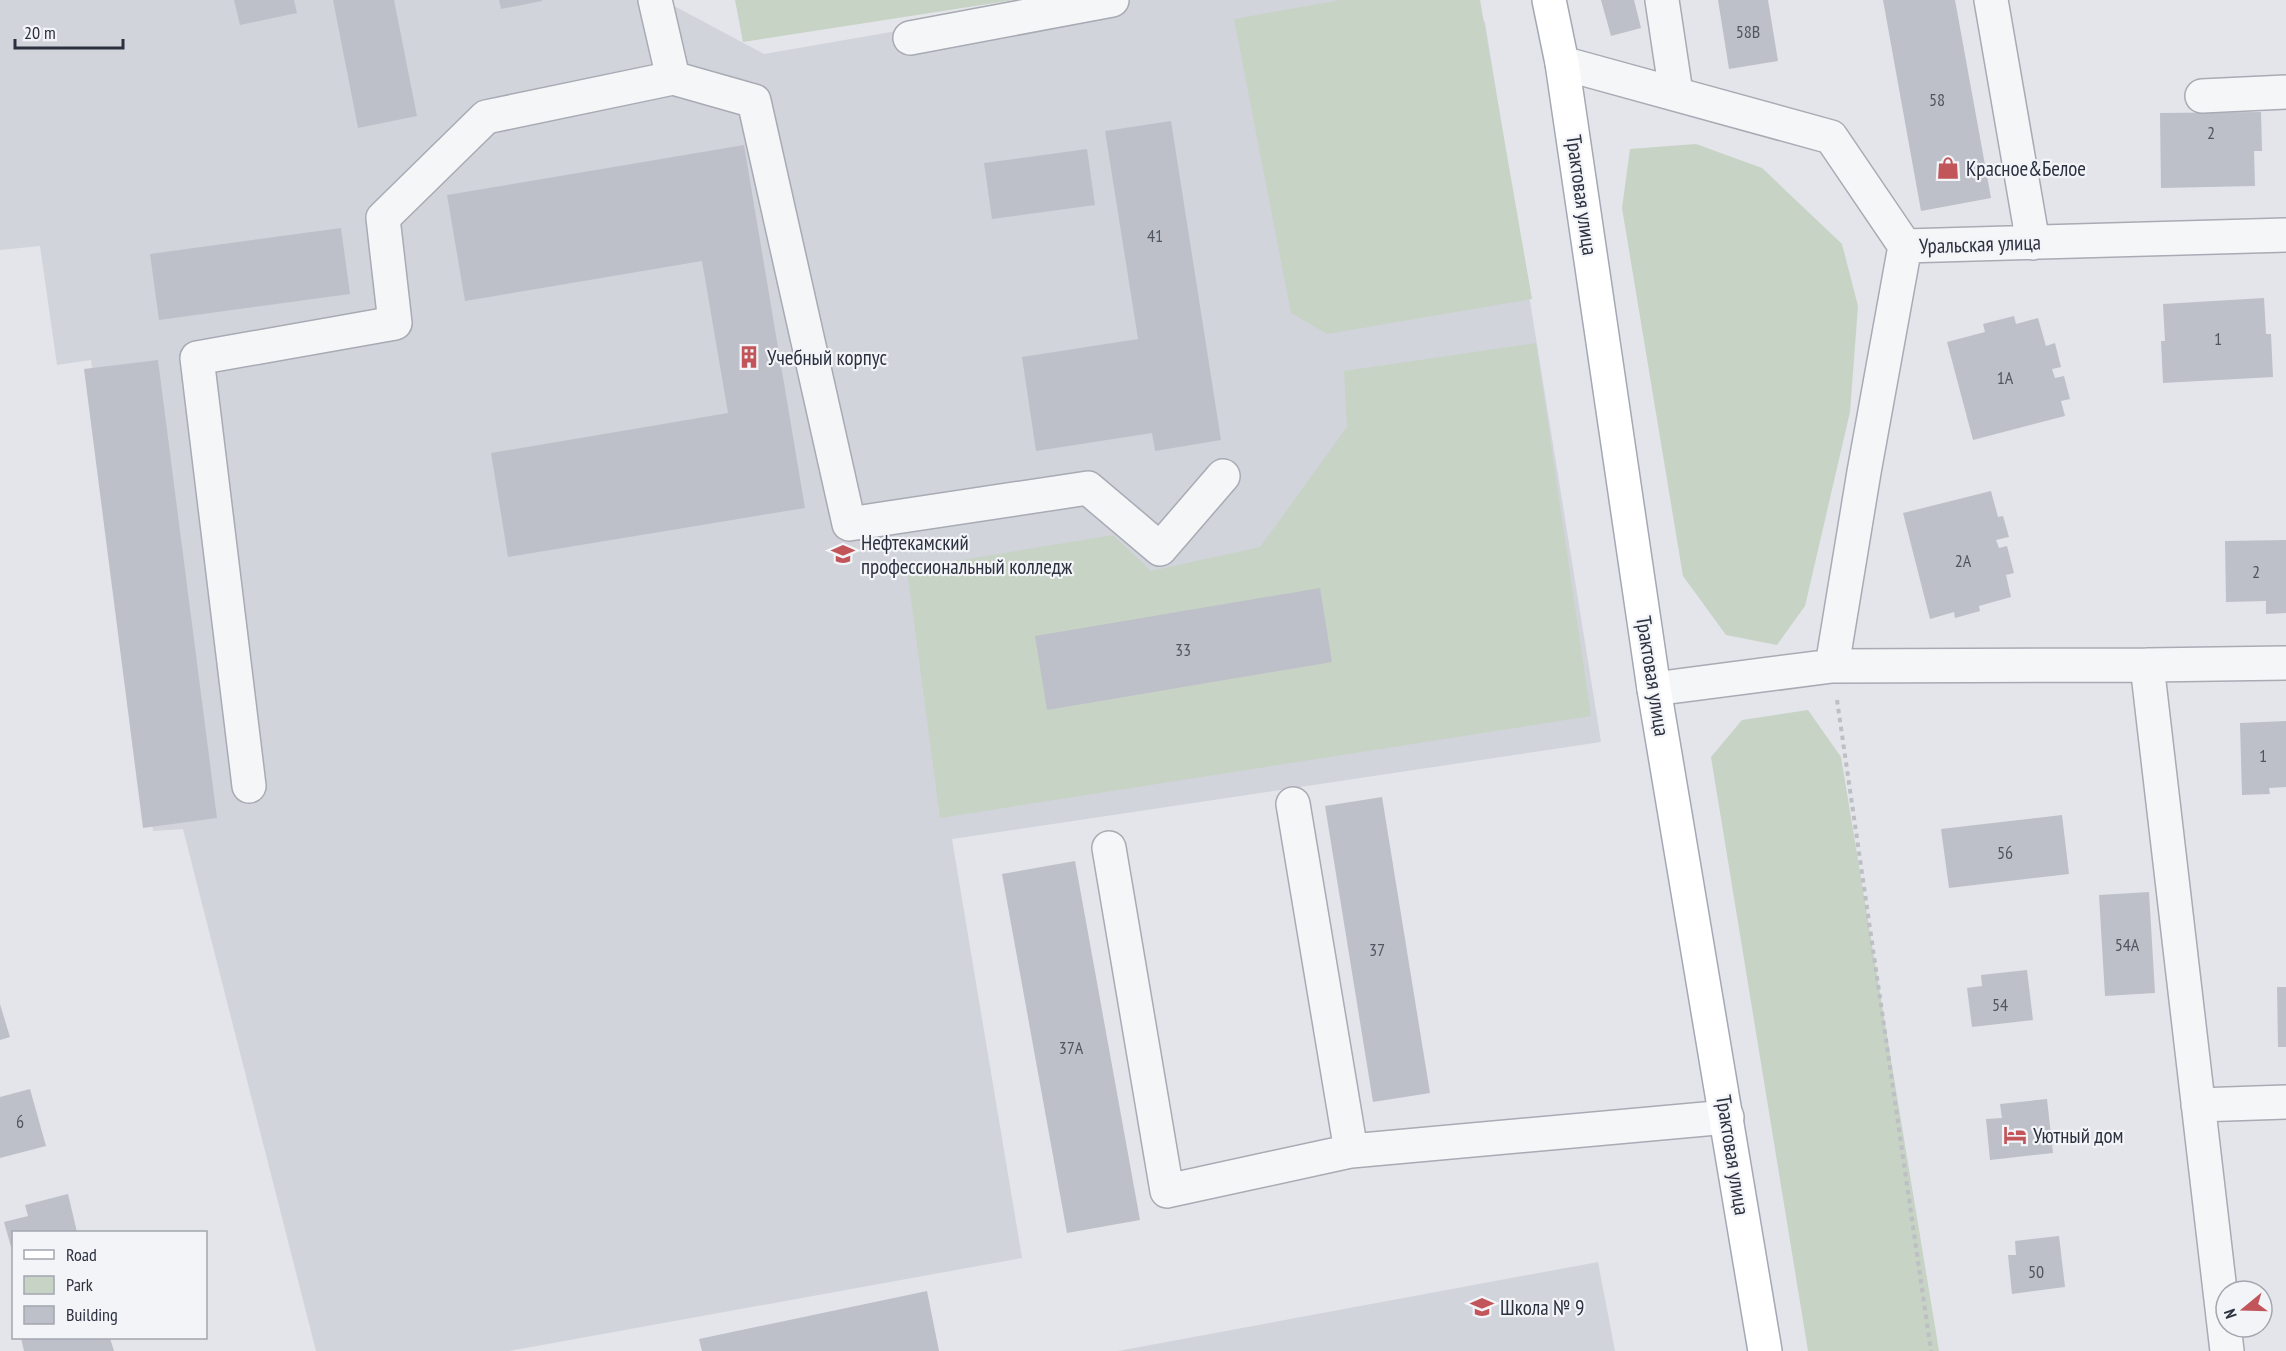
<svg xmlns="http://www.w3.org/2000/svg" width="2286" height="1351" viewBox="0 0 2286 1351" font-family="'PT Sans Narrow',sans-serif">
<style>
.built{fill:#d1d4db}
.green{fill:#c7d3c5}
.building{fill:#bec0c9}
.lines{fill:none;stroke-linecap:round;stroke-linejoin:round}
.minor-casing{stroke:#a8abb4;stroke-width:36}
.major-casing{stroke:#a3a8b4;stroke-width:36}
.path{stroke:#bdbfc4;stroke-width:4;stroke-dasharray:4.5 4.5;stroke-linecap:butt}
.minor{stroke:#f5f6f8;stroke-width:33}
.major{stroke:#fff;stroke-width:33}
.labels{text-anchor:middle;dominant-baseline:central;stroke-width:4.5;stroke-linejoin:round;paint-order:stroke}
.number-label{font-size:18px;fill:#505562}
.poi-label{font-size:21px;fill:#2c3140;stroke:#f2f4f7;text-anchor:start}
.street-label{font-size:21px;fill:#2c3140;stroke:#f2f4f7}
</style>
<rect width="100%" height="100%" fill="#e3e5ea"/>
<path class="built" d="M 0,0 L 663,0 L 764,54 L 1075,0 L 1463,0 L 1485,22 L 1601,742 L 952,839 L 1022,1258 L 509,1351 L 316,1351 L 183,829 L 153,831 L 91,360 L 57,365 L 40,246 L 0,250 Z
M 1598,1262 L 1615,1351 L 1118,1351 Z"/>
<path class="green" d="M 735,0 L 1014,0 L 743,42 Z
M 1341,0 L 1480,0 L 1532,299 L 1327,334 L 1291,313 L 1234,19 Z
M 1696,144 L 1762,168 L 1842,244 L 1858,306 L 1850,412 L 1805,606 L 1777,645 L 1726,635 L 1683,576 L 1622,208 L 1630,149 Z
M 1536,343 L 1591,716 L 940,818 L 907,569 L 1113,535 L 1151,571 L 1260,547 L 1347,427 L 1344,371 Z
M 1808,710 L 1841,757 L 1939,1351 L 1808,1351 L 1711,757 L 1742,720 Z"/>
<path class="building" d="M 234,0 L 294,0 L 297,13 L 240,25 Z
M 333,0 L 394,0 L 417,116 L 358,128 Z
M 499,0 L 542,0 L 542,1 L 501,9 Z
M 1601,0 L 1634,0 L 1641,28 L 1611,36 Z
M 1718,0 L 1768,0 L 1778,61 L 1729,69 Z
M 1883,0 L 1955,0 L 1991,198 L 1921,211 Z
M 2261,112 L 2262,151 L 2254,151 L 2255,186 L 2161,188 L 2160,113 Z
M 1171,121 L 1221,440 L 1155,451 L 1152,433 L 1036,451 L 1022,357 L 1138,339 L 1105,131 Z
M 744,145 L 805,508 L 508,557 L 491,453 L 728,413 L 702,261 L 465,301 L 447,195 Z
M 1087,149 L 1095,205 L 992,219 L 984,163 Z
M 341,228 L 350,294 L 159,320 L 150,254 Z
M 2264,298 L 2266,334 L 2271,334 L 2273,377 L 2163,383 L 2161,341 L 2165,341 L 2163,304 Z
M 2014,316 L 2016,324 L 2038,318 L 2046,346 L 2055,343 L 2061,367 L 2052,369 L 2055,378 L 2064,376 L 2070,399 L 2061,401 L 2065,416 L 1973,440 L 1947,342 L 1985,332 L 1983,324 Z
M 158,360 L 217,818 L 143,828 L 84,369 Z
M 1991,491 L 1998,517 L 2003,516 L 2009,537 L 1996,540 L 1999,548 L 2007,546 L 2014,573 L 2006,575 L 2011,597 L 1979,606 L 1980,611 L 1955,618 L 1954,612 L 1930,619 L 1903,513 Z
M 2286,540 L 2286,613 L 2266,614 L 2266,601 L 2226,602 L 2225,541 Z
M 1320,588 L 1332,662 L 1047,710 L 1035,636 Z
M 2286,721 L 2286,787 L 2269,788 L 2270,794 L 2242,795 L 2240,723 Z
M 1382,797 L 1430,1093 L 1373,1102 L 1325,806 Z
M 2062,815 L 2069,874 L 1949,888 L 1941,829 Z
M 1075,861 L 1140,1220 L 1067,1233 L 1002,874 Z
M 2149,892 L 2155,993 L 2105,996 L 2099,895 Z
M 2027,970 L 2033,1020 L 1972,1027 L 1967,988 L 1982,986 L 1981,975 Z
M 2277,987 L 2286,987 L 2286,1047 L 2278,1047 Z
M 0,1004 L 10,1037 L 0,1040 Z
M 30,1089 L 46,1146 L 0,1158 L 0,1097 Z
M 2047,1099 L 2053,1153 L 1990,1160 L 1986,1119 L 2002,1118 L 2000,1104 Z
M 68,1194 L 77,1232 L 14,1232 L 13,1254 L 4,1222 L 28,1216 L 25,1205 Z
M 2059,1236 L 2065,1287 L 2012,1294 L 2008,1255 L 2016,1255 L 2015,1241 Z
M 927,1291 L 939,1351 L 702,1351 L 699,1339 Z
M 21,1338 L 110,1338 L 114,1351 L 24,1351 Z"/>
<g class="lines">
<g class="minor-casing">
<path id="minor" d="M 655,0 L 673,78 L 754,101 L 849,524 L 1088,488 L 1160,549 L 1223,476
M 1662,0 L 1676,93
M 1991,0 L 2033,243
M 910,38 L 1112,0
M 1562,63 L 1831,137 L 1905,246 L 2286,235
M 2202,96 L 2286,92
M 2147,665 L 2286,663
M 1832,666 L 1864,472 L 1905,246
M 1654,689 L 1832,666 L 2147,665 L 2227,1351
M 249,786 L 197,358 L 395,323 L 383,218 L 486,117 L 673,78
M 1293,804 L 1351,1151
M 1109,848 L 1167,1191 L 1351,1151 L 1727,1117
M 2198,1105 L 2286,1102"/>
</g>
<g class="major-casing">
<path id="major" d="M 1549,0 L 1562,63 L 1654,689 L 1765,1351"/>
</g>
<path class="path" d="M 1837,700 L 1931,1351"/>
<use href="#minor" class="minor"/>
<use href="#major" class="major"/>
</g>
<defs>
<g id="shop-bare" transform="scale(1.8)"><path d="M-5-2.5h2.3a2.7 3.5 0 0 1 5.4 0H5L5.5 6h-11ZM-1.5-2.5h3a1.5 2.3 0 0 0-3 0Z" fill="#c15559" stroke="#f2f4f7" stroke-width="2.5" paint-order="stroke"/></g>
<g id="building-bare" transform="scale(1.8)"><path d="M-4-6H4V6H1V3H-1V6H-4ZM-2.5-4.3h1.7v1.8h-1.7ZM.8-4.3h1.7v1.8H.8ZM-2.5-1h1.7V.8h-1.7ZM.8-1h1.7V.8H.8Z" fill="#c15559" stroke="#f2f4f7" stroke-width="2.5" paint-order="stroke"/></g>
<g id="university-bare" transform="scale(1.8)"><path d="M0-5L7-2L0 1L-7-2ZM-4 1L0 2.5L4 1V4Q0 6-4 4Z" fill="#c15559" stroke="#f2f4f7" stroke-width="2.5" paint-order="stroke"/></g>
<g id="hotel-bare" transform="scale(1.8)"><path d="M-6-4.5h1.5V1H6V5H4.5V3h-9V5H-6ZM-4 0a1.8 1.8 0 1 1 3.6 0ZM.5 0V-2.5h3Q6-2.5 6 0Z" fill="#c15559" stroke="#f2f4f7" stroke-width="2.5" paint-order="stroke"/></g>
<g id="school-bare" transform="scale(1.8)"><path d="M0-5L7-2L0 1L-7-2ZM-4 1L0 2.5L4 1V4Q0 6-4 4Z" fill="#c15559" stroke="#f2f4f7" stroke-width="2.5" paint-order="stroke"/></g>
</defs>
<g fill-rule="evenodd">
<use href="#shop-bare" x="1948" y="168"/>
<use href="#building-bare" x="749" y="357"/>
<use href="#university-bare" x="843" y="554"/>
<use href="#hotel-bare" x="2015" y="1135"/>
<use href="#school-bare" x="1482" y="1307"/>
</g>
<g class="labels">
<g class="number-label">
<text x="1748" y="31">58В</text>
<text x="1937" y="99">58</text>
<text x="2211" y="132">2</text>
<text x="1155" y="235">41</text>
<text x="2218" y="338">1</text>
<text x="2005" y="377">1А</text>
<text x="1963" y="560">2А</text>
<text x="2256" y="571">2</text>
<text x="1183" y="649">33</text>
<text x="2263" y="755">1</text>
<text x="2005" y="852">56</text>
<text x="2127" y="944">54А</text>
<text x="1377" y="949">37</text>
<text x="2000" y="1004">54</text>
<text x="1071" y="1047">37А</text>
<text x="20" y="1121">6</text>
<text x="2036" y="1271">50</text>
</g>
<g class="poi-label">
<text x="1966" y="168">Красное&amp;Белое</text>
<text x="767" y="357">Учебный корпус</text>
<text x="861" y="542">Нефтекамский<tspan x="861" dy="24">профессиональный колледж</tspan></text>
<text x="2033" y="1135">Уютный дом</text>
<text x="1500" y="1307">Школа № 9</text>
</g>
<g class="street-label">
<text transform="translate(1582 195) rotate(82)">Трактовая улица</text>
<text transform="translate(1980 244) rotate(-2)">Уральская улица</text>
<text transform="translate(1653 676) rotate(81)">Трактовая улица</text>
<text transform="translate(1733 1155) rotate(81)">Трактовая улица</text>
</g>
</g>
<rect x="12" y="1231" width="195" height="108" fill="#f2f4f7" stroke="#a3a6ae" stroke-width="1.5"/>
<rect x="24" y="1250" width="30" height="9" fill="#ffffff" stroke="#a3a6ae" stroke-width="1.5"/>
<text x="66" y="1261" font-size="18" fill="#2c3140">Road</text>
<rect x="24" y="1276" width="30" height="18" fill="#c7d3c5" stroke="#a3a6ae" stroke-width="1.5"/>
<text x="66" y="1291" font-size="18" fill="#2c3140">Park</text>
<rect x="24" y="1306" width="30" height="18" fill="#bec0c9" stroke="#a3a6ae" stroke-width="1.5"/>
<text x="66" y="1321" font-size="18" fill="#2c3140">Building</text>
<g transform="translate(2244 1309) rotate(251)"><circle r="28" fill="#f2f4f7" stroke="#a3a6ae" stroke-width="1.5"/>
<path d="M0-4.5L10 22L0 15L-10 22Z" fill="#c15559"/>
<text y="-9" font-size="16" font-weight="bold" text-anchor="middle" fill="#2c3140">N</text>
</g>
<path d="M15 39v9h108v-9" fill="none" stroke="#2c3140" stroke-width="3"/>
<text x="24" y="39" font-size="18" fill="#2c3140" stroke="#f2f4f7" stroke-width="4.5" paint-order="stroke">20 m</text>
</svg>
